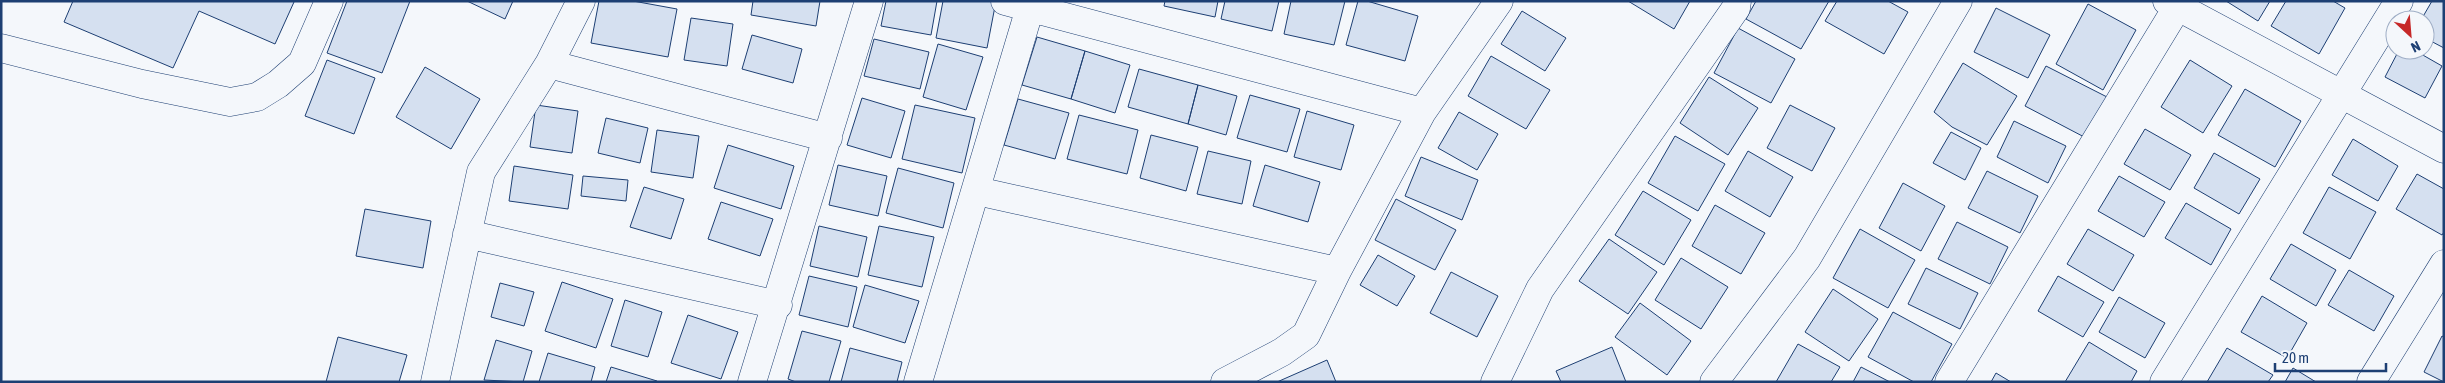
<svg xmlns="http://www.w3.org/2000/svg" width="2445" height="383" viewBox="0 0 2445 383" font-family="'Asap Condensed',sans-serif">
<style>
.building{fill:#d5e0f0;stroke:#1d3f73}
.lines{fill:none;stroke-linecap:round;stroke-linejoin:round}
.minor-casing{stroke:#1d3f73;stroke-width:29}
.minor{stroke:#f4f7fb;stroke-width:28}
</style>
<rect width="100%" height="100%" fill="#f4f7fb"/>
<path class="building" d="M 73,1 L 293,1 L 294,2 L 275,44 L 199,11 L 173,68 L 64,22 Z
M 347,1 L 410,1 L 382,73 L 327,53 Z
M 467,1 L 513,1 L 505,19 Z
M 599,1 L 633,1 L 677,9 L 668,57 L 591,43 Z
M 753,1 L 820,1 L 816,26 L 751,15 Z
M 886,1 L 937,1 L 931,35 L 881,26 Z
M 943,1 L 996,1 L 987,48 L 936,38 Z
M 1165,1 L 1218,1 L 1215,17 L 1164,6 Z
M 1225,1 L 1279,1 L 1272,31 L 1221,19 Z
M 1291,1 L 1345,1 L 1334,45 L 1284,34 Z
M 1358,1 L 1367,1 L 1418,16 L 1405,61 L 1346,45 Z
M 1628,1 L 1690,1 L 1674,29 Z
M 1756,1 L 1829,1 L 1801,49 L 1746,19 Z
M 1837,1 L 1888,1 L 1908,12 L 1884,54 L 1825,21 Z
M 2226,1 L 2270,1 L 2258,21 Z
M 2286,1 L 2333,1 L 2345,8 L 2319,54 L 2271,26 Z
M 2432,1 L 2444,1 L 2444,48 L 2425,38 L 2425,20 L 2421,20 Z
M 2088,4 L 2136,30 L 2103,90 L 2056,64 Z
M 1996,8 L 2050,35 L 2028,78 L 1974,52 Z
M 1522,11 L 1566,38 L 1545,71 L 1501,44 Z
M 691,18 L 733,24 L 727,66 L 684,60 Z
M 1738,28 L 1795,59 L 1771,103 L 1714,73 Z
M 752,35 L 802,49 L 793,83 L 742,69 Z
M 1037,37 L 1085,51 L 1071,99 L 1022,85 Z
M 874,39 L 929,52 L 920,89 L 864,76 Z
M 938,44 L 983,57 L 966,110 L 923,97 Z
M 2399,50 L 2414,50 L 2442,66 L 2425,98 L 2385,77 Z
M 1085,51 L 1130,65 L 1115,113 L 1071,99 Z
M 1491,56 L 1550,90 L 1526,129 L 1468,96 Z
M 327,60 L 375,78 L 354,134 L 305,116 Z
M 2190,60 L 2232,86 L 2203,133 L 2161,107 Z
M 1963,63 L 2017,96 L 1987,145 L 1952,127 L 1934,112 Z
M 2046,66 L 2109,98 L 2088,139 L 2025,106 Z
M 425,67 L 480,99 L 451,149 L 396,117 Z
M 1139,69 L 1198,85 L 1188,124 L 1128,107 Z
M 1709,77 L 1758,108 L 1728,155 L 1680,123 Z
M 1198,85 L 1237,96 L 1226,135 L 1188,124 Z
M 2245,89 L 2301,121 L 2275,167 L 2218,135 Z
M 1250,95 L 1300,109 L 1287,152 L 1237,138 Z
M 862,98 L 905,111 L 891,158 L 847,145 Z
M 1018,99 L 1069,113 L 1055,159 L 1004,145 Z
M 536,105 L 578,111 L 572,153 L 530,147 Z
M 915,105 L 975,118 L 962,173 L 902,159 Z
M 1790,105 L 1835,128 L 1812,171 L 1767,148 Z
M 1307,111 L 1354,125 L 1341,170 L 1294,157 Z
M 1459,112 L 1498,134 L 1477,170 L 1438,148 Z
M 1079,115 L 1138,130 L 1127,174 L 1067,159 Z
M 606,118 L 648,128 L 640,163 L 598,153 Z
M 2014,121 L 2066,146 L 2048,183 L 1997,157 Z
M 2145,129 L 2191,155 L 2170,190 L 2124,164 Z
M 657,130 L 699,136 L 693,178 L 651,172 Z
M 1951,132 L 1981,148 L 1965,180 L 1933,163 Z
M 1151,135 L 1198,147 L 1186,191 L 1140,178 Z
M 1675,136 L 1725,164 L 1698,211 L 1648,183 Z
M 2353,139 L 2398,166 L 2378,201 L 2332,175 Z
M 728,145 L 794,166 L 781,209 L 714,188 Z
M 1208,151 L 1251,161 L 1242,204 L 1197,194 Z
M 1748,151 L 1793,177 L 1770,217 L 1725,191 Z
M 2214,153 L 2260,179 L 2239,214 L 2194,188 Z
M 1421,157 L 1478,180 L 1462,220 L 1405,196 Z
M 838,165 L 887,176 L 878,216 L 829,205 Z
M 1265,165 L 1320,182 L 1308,222 L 1253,206 Z
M 514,166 L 573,175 L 568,209 L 509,201 Z
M 898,168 L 954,183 L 943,228 L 886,213 Z
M 1987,171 L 2038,196 L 2020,233 L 1968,208 Z
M 2417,174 L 2444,189 L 2444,232 L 2442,235 L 2396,209 Z
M 583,176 L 628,180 L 626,201 L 581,196 Z
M 2119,176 L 2165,202 L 2144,237 L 2098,211 Z
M 1903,183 L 1945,206 L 1921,251 L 1879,228 Z
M 644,187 L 684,199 L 671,239 L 630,227 Z
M 2329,187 L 2376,212 L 2350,259 L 2303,233 Z
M 1643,191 L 1691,220 L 1664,265 L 1615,235 Z
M 1396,199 L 1456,230 L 1435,270 L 1375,240 Z
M 721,202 L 773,219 L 760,256 L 708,239 Z
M 2186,203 L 2231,229 L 2211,265 L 2165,238 Z
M 1715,205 L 1765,233 L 1741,274 L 1692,246 Z
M 365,209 L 431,221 L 423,268 L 356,256 Z
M 1957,222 L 2008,247 L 1990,284 L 1938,259 Z
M 819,226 L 867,237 L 858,277 L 810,266 Z
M 879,226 L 934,237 L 922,287 L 868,275 Z
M 1860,229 L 1915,260 L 1888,308 L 1833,278 Z
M 2088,229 L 2134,255 L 2113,291 L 2067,264 Z
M 1609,239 L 1657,272 L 1628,314 L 1579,281 Z
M 2291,244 L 2336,270 L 2316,306 L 2270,279 Z
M 1378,255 L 1415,276 L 1397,306 L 1360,285 Z
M 1681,258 L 1728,287 L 1701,329 L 1655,300 Z
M 1926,268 L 1978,293 L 1960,329 L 1908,304 Z
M 2349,270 L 2394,296 L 2374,331 L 2328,305 Z
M 1451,272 L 1498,296 L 1477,337 L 1430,313 Z
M 809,276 L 857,287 L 848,327 L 799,315 Z
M 2058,276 L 2104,302 L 2083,337 L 2038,311 Z
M 562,282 L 613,299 L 596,348 L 545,331 Z
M 500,283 L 534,292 L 524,326 L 491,317 Z
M 865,285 L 919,301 L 905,343 L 853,327 Z
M 1833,289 L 1878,319 L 1849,361 L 1805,332 Z
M 2262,296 L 2307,323 L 2287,358 L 2241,332 Z
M 2119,297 L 2165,323 L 2145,358 L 2099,332 Z
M 625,300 L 662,312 L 648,357 L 611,346 Z
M 1640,303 L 1691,341 L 1667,375 L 1615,337 Z
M 1893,312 L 1952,344 L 1931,382 L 1914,382 L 1868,357 Z
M 688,315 L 738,332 L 721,379 L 671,363 Z
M 802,331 L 841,341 L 829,382 L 796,382 L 788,379 Z
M 2442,336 L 2444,337 L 2444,382 L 2424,372 Z
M 338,337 L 407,355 L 399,382 L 326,382 Z
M 496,340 L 532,351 L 523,382 L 484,380 Z
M 2089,342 L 2137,371 L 2131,382 L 2065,382 Z
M 1798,344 L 1840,367 L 1831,382 L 1776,382 Z
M 1612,347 L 1626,382 L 1561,382 L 1556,371 Z
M 850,348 L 902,362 L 897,382 L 841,382 Z
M 2227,348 L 2273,375 L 2268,382 L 2207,382 Z
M 548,353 L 595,367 L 591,382 L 539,382 Z
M 1327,360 L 1336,382 L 1277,382 Z
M 611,367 L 657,381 L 656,382 L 606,382 Z
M 1861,367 L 1890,382 L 1853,382 Z
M 2293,368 L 2316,382 L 2285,382 Z
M 1996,373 L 2011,382 L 1991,382 Z"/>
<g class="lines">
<g class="minor-casing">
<path id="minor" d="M 1005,1 L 1422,112
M 2167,1 L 2444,149
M 1,48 L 142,84 L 230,102 L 257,97 L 278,84 L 302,63 L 329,1
M 549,64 L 828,138
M 977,191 L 1337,271
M 467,234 L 778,305
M 435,382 L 481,172 L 549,64 L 581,1
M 752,382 L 869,1
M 918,382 L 1030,8
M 1225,382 L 1282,352 L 1306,335 L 1337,271 L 1422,112 L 1499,1
M 1495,382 L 1540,289 L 1736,8 L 1737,1
M 1714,382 L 1807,258 L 1958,1
M 1949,382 L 2181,1
M 2164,382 L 2399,1
M 2371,382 L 2444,264"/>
</g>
<use href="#minor" class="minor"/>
</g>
<rect width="2445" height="383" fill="none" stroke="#1d3f73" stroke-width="5"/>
<g transform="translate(2410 35) rotate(154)"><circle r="24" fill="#f4f7fb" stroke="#9eadc5"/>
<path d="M0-4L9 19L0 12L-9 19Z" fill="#c62828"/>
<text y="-8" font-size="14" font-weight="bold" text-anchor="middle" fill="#1d3f73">N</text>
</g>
<path d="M2275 363v8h111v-8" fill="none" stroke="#1d3f73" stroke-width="2.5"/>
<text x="2282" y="363" font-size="15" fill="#1d3f73" stroke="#f4f7fb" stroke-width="4" paint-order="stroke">20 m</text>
</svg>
